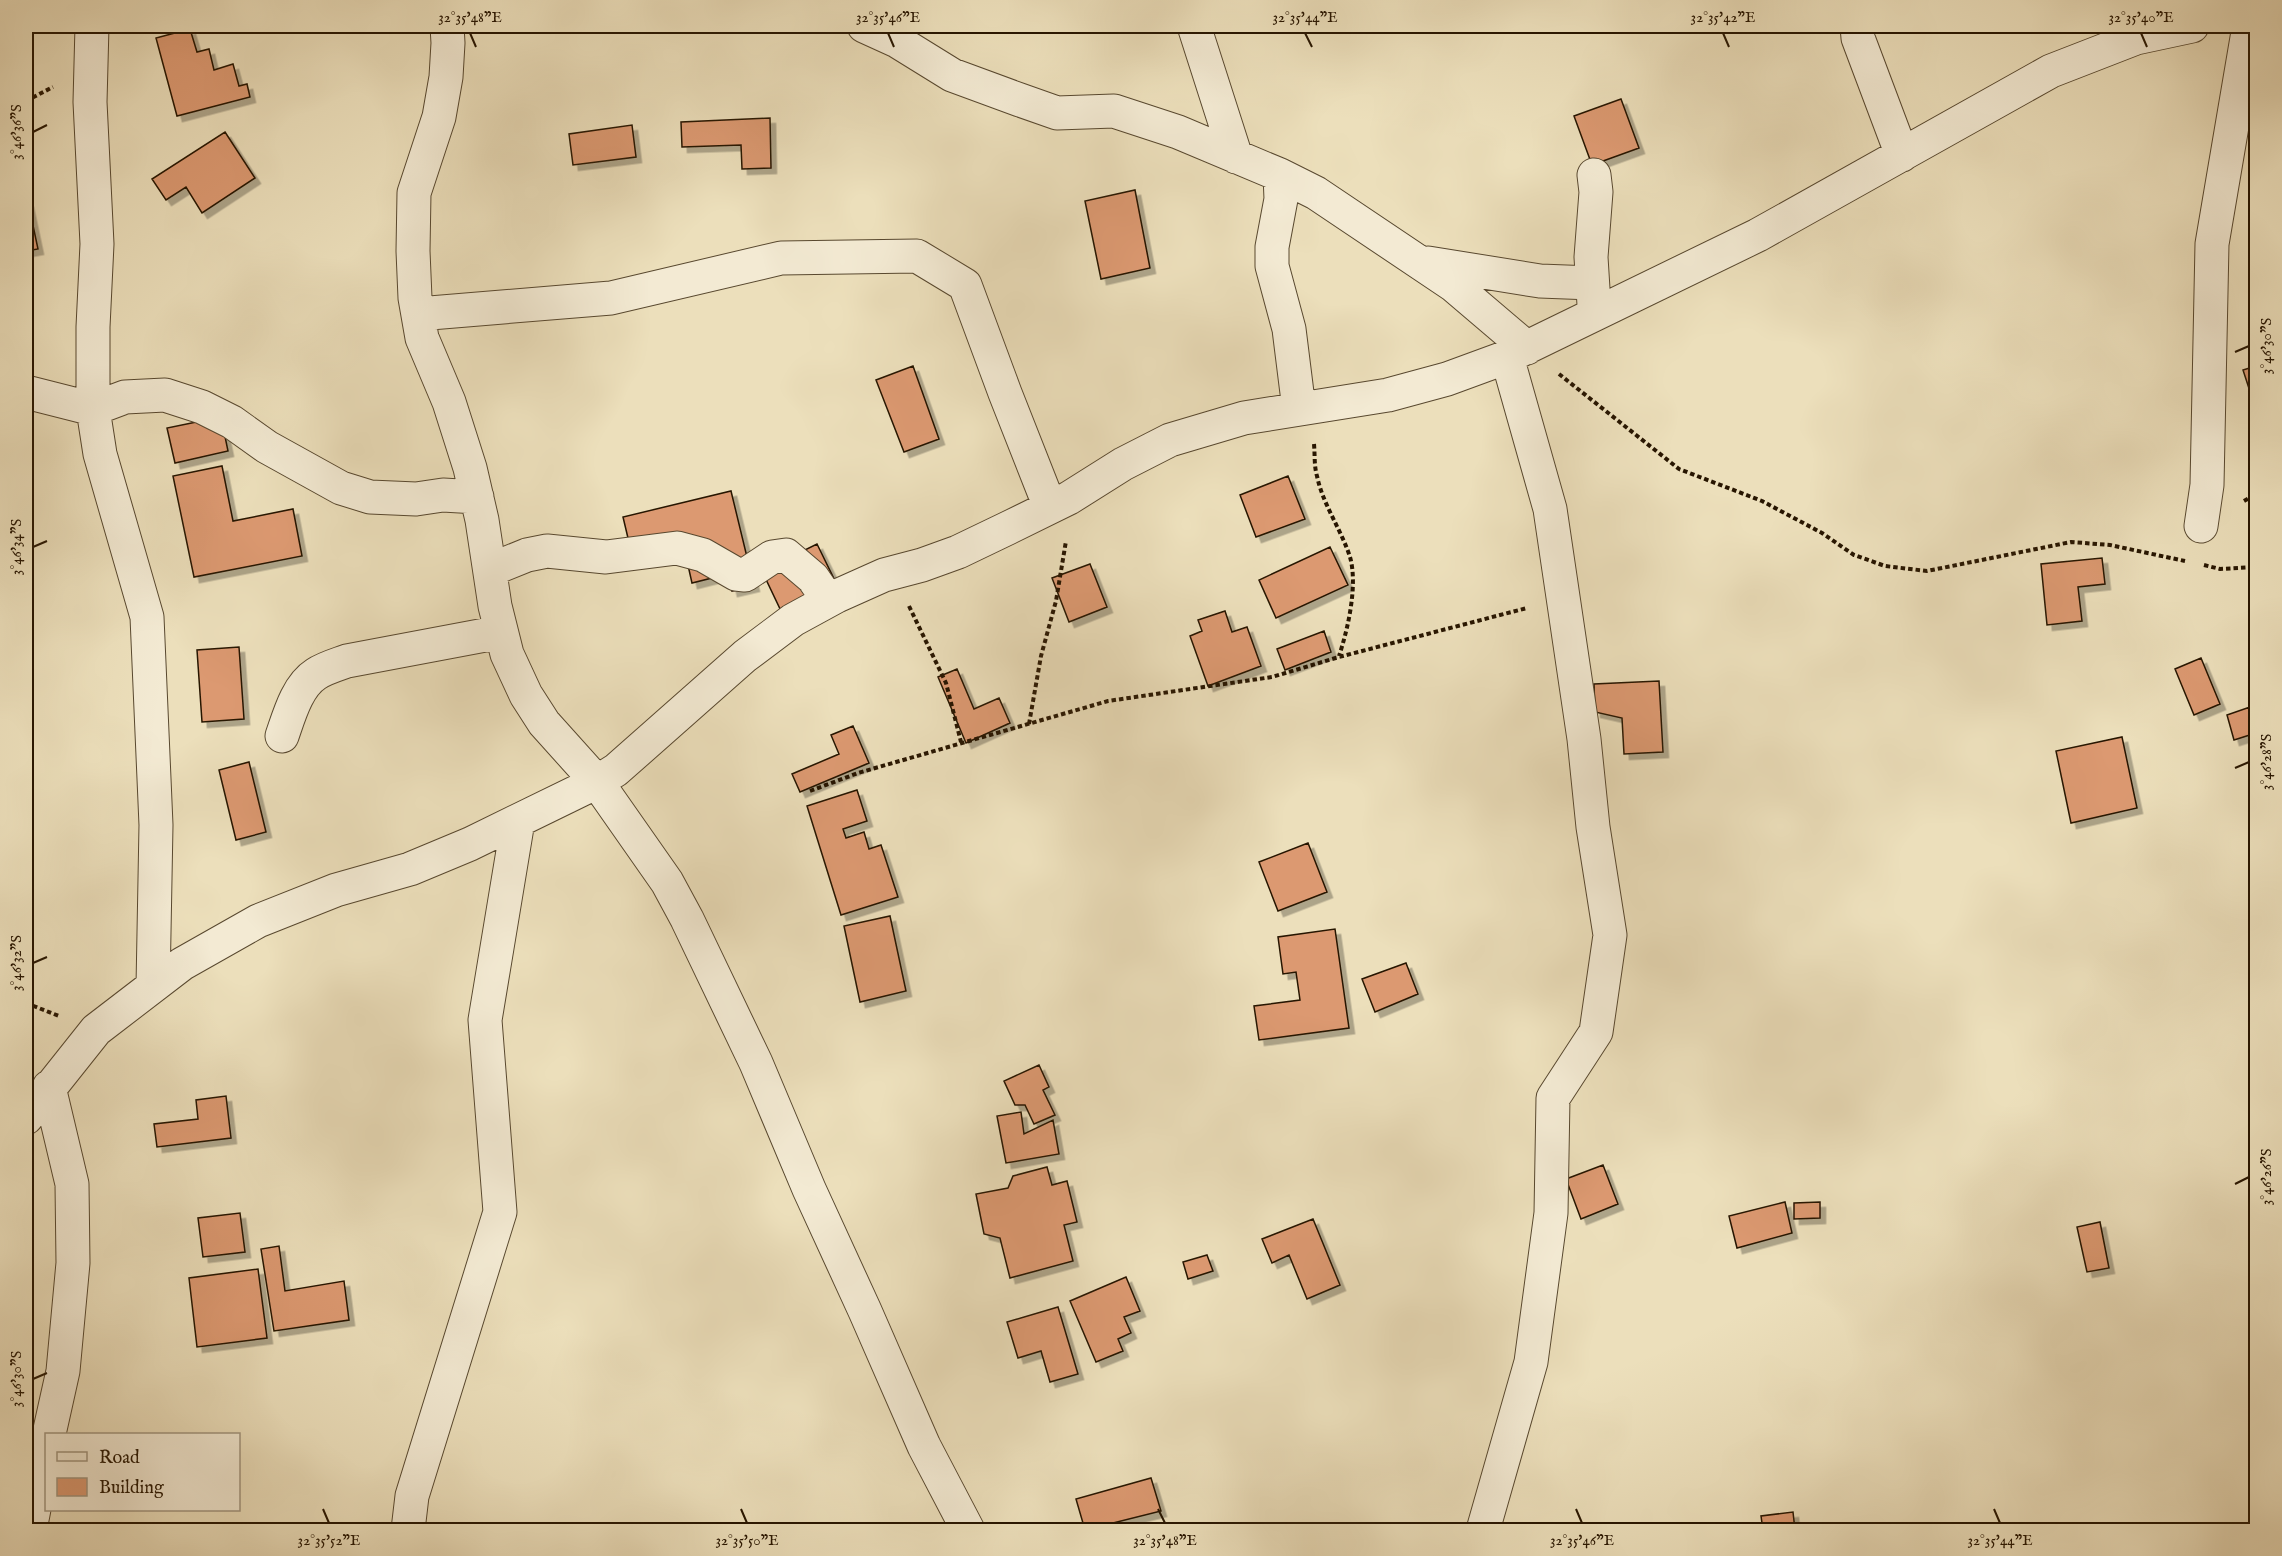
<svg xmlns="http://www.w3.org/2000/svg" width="2282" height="1556" viewBox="0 0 2282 1556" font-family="'IM FELL English',serif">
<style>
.building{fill:#dc9971;stroke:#271500;stroke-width:1.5;filter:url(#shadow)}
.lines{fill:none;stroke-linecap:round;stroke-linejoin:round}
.minor-casing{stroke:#58482f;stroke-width:35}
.path{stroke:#271500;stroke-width:4;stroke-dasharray:4.5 3;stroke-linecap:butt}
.minor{stroke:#f3ead3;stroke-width:33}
.ticks{fill:none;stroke:#271500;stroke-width:2}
.neatline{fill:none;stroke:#271500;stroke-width:2}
.ticks-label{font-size:15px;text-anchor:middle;fill:#271500}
</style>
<defs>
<filter id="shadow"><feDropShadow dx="5.5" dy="5.5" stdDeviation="0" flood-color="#0004"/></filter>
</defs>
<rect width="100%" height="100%" fill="#ecdfbb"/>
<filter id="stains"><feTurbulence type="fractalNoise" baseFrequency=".00333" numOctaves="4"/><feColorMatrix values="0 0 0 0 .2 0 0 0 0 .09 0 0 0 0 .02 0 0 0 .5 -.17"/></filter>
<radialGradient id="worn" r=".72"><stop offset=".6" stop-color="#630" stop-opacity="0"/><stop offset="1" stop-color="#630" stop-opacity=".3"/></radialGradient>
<path class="building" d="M 190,29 L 197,52 L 209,49 L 214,70 L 233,64 L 239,86 L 247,84 L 250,97 L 177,116 L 156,38 Z
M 1621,99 L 1639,148 L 1592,165 L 1574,116 Z
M 770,118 L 771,168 L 742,169 L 741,145 L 682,147 L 681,122 Z
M 632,125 L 636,157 L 573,165 L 569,134 Z
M 225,132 L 255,178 L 202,213 L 186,187 L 166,200 L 152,179 Z
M 1135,190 L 1150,268 L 1101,279 L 1085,201 Z
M 26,202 L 28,202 L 38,249 L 26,251 Z
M 913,366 L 939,439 L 904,452 L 876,380 Z
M 2256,366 L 2256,410 L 2243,370 Z
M 221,417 L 228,451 L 175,463 L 167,428 Z
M 222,466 L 233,521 L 293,509 L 302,556 L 194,577 L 173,476 Z
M 1288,476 L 1305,519 L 1256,537 L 1240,495 Z
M 731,491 L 754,586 L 732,591 L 728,574 L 692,583 L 683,543 L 632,555 L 623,517 Z
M 817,544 L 838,587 L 782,613 L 762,571 Z
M 1330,547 L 1348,585 L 1276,618 L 1259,580 Z
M 2102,558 L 2105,584 L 2078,587 L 2082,621 L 2047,625 L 2041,564 Z
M 1090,564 L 1107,607 L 1069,622 L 1052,578 Z
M 1225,611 L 1232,632 L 1247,627 L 1261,666 L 1208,686 L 1190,636 L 1202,631 L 1198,620 Z
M 1324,631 L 1331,652 L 1285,670 L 1277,649 Z
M 239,647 L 244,719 L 202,722 L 197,650 Z
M 2201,658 L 2220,704 L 2194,715 L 2175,669 Z
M 957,669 L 974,709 L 999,698 L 1010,723 L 966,743 L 938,677 Z
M 1659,681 L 1663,752 L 1624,754 L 1622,718 L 1595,712 L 1594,684 Z
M 2250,707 L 2256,733 L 2234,740 L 2227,715 Z
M 853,726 L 869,763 L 800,792 L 792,774 L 839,754 L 831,735 Z
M 2122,737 L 2137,808 L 2071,823 L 2056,751 Z
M 249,762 L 266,832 L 236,840 L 219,770 Z
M 857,790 L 867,821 L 843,829 L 846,838 L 864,832 L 869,849 L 881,845 L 898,897 L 841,915 L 807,806 Z
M 1308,843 L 1327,892 L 1278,911 L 1259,862 Z
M 890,916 L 906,991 L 860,1002 L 844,926 Z
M 1335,929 L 1349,1028 L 1259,1040 L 1254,1006 L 1300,1000 L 1296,972 L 1283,974 L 1278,937 Z
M 1406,963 L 1418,994 L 1375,1012 L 1362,979 Z
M 1039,1065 L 1049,1087 L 1043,1090 L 1055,1115 L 1034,1124 L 1025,1105 L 1015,1105 L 1004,1081 Z
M 226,1096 L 231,1138 L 157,1147 L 154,1124 L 198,1119 L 196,1100 Z
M 1021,1112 L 1024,1134 L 1053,1120 L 1059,1154 L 1006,1163 L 997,1116 Z
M 1603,1165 L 1618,1204 L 1581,1219 L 1566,1179 Z
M 1047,1167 L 1052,1185 L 1067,1181 L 1077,1222 L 1064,1225 L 1073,1261 L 1010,1278 L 1000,1238 L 984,1234 L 976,1194 L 1008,1188 L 1013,1176 Z
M 1785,1202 L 1792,1233 L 1737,1248 L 1729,1216 Z
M 1820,1202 L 1820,1218 L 1794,1219 L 1794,1203 Z
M 240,1213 L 245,1252 L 203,1257 L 198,1218 Z
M 1313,1219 L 1340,1285 L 1307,1299 L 1289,1255 L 1272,1263 L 1262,1239 Z
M 2100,1222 L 2109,1268 L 2087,1272 L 2077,1227 Z
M 279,1246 L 285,1291 L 344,1281 L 349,1320 L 274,1331 L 261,1249 Z
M 1207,1255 L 1213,1271 L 1188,1279 L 1183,1262 Z
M 258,1269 L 267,1338 L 197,1347 L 189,1278 Z
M 1126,1277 L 1140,1311 L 1124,1317 L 1131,1333 L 1118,1339 L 1123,1351 L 1096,1362 L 1070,1301 Z
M 1058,1307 L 1078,1374 L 1050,1382 L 1041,1351 L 1018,1358 L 1007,1322 Z
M 1151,1478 L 1161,1511 L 1085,1530 L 1076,1499 Z
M 1793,1512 L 1795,1530 L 1763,1530 L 1761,1516 Z"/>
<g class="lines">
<g class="minor-casing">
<path id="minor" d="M 92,26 L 90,102 L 97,244 L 93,327 L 93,409 L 100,454 L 147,617 L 156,825 L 153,986
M 447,26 L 448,43 L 446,77 L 439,117 L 414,193 L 413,251 L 415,298 L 422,338 L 449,402 L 470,468 L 482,520 L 495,606 L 507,654 L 526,695 L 544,723 L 597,782 L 667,882 L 687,919 L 756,1063 L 809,1189 L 865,1311 L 924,1446 L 968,1530
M 864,26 L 897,41 L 952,75 L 1020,100 L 1057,113 L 1114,111 L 1178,132 L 1280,175 L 1316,193 L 1453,285 L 1527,348
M 1194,26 L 1236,157
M 1857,26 L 1858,38 L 1902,155
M 1280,175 L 1281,199 L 1272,247 L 1272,266 L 1289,329 L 1299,409
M 1594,175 L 1596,192 L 1591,257 L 1594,305
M 1428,263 L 1540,281 L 1592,283
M 418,314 L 611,298 L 781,258 L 917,256 L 965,285 L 1005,393 L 1044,492
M 26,392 L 93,409 L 125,397 L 165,395 L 202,407 L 232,422 L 267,447 L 341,488 L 370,497 L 416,499 L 443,495 L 477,497
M 2201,526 L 2207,485 L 2212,244 L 2249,26
M 490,570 L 527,555 L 547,551 L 606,557 L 677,548 L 703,555 L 736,574 L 745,575 L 772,557 L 786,555 L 813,578 L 828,600
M 282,736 C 289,716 297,686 316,674 C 325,668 336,665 347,661 L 501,632
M 26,1118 L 96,1030 L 182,964 L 258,921 L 336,890 L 410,869 L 470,844 L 597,782 L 616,770 L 745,656 L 793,620 L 837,596 L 884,575 L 922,565 L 958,552 L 1008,528 L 1069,498 L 1123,464 L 1170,440 L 1244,418 L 1388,395 L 1447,379 L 1507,357 L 1758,235 L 2051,71 L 2136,38 L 2192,26
M 49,1434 L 63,1371 L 73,1263 L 72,1184 L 49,1087
M 30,1530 L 46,1446
M 408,1530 L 412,1496 L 500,1212 L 485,1020 L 518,821
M 1483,1530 L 1531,1362 L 1551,1213 L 1553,1098 L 1596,1032 L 1610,935 L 1593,827 L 1584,739 L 1550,509 L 1507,357"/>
</g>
<path class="path" d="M 26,101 L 53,87
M 1559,374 L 1679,469 L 1762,501 L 1822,533 L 1854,555 L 1885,566 L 1927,571 L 2071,542 L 2110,545 L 2185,561
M 1314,444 C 1315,455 1314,466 1317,476 C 1323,505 1341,529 1350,557 C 1358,585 1348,629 1339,656
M 2244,501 L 2256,494
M 2204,565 L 2220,569 L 2256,567
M 909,606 L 946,683 L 961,742
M 1029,724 L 1041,656 L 1056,601 L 1066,541
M 810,791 L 858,773 L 1108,701 L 1272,677 L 1339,657 L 1527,608
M 26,1003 L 59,1016"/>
<use href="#minor" class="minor"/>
</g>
<path class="ticks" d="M 470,33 L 476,47M 888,33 L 894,47M 1305,33 L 1312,47M 1723,33 L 1729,47M 2141,33 L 2147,47M 33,132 L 47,125M 2235,352 L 2249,346M 33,547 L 47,541M 2235,768 L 2249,762M 33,963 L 47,957M 2235,1184 L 2249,1177M 33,1379 L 47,1373M 323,1509 L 329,1523M 741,1509 L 747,1523M 1158,1509 L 1165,1523M 1576,1509 L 1582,1523M 1994,1509 L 2000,1523"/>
<rect width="2282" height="1556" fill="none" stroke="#ecdfbb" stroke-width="66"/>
<rect x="45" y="1433" width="195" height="78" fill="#f3ead3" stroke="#a1957f" stroke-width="1.5"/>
<rect x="57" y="1452" width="30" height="9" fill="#f3ead3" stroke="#a1957f" stroke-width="1.5"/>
<text x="99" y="1463" font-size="18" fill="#271500">Road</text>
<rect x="57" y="1478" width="30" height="18" fill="#dc9971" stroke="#a1957f" stroke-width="1.5"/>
<text x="99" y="1493" font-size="18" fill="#271500">Building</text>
<rect x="33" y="33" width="2216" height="1490" class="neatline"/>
<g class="ticks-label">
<text x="470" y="22">32°35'48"E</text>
<text x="888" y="22">32°35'46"E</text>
<text x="1305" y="22">32°35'44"E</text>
<text x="1723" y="22">32°35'42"E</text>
<text x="2141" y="22">32°35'40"E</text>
<text transform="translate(16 132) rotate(-90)" y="5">3°46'36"S</text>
<text transform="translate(2266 346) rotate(-90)" y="5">3°46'30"S</text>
<text transform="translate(16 547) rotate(-90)" y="5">3°46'34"S</text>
<text transform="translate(2266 762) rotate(-90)" y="5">3°46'28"S</text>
<text transform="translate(16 963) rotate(-90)" y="5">3°46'32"S</text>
<text transform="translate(2266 1177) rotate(-90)" y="5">3°46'26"S</text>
<text transform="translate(16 1379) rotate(-90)" y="5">3°46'30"S</text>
<text x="329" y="1545">32°35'52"E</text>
<text x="747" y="1545">32°35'50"E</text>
<text x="1165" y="1545">32°35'48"E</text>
<text x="1582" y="1545">32°35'46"E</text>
<text x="2000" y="1545">32°35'44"E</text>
</g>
<rect width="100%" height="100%" filter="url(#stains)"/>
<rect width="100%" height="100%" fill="url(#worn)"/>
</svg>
